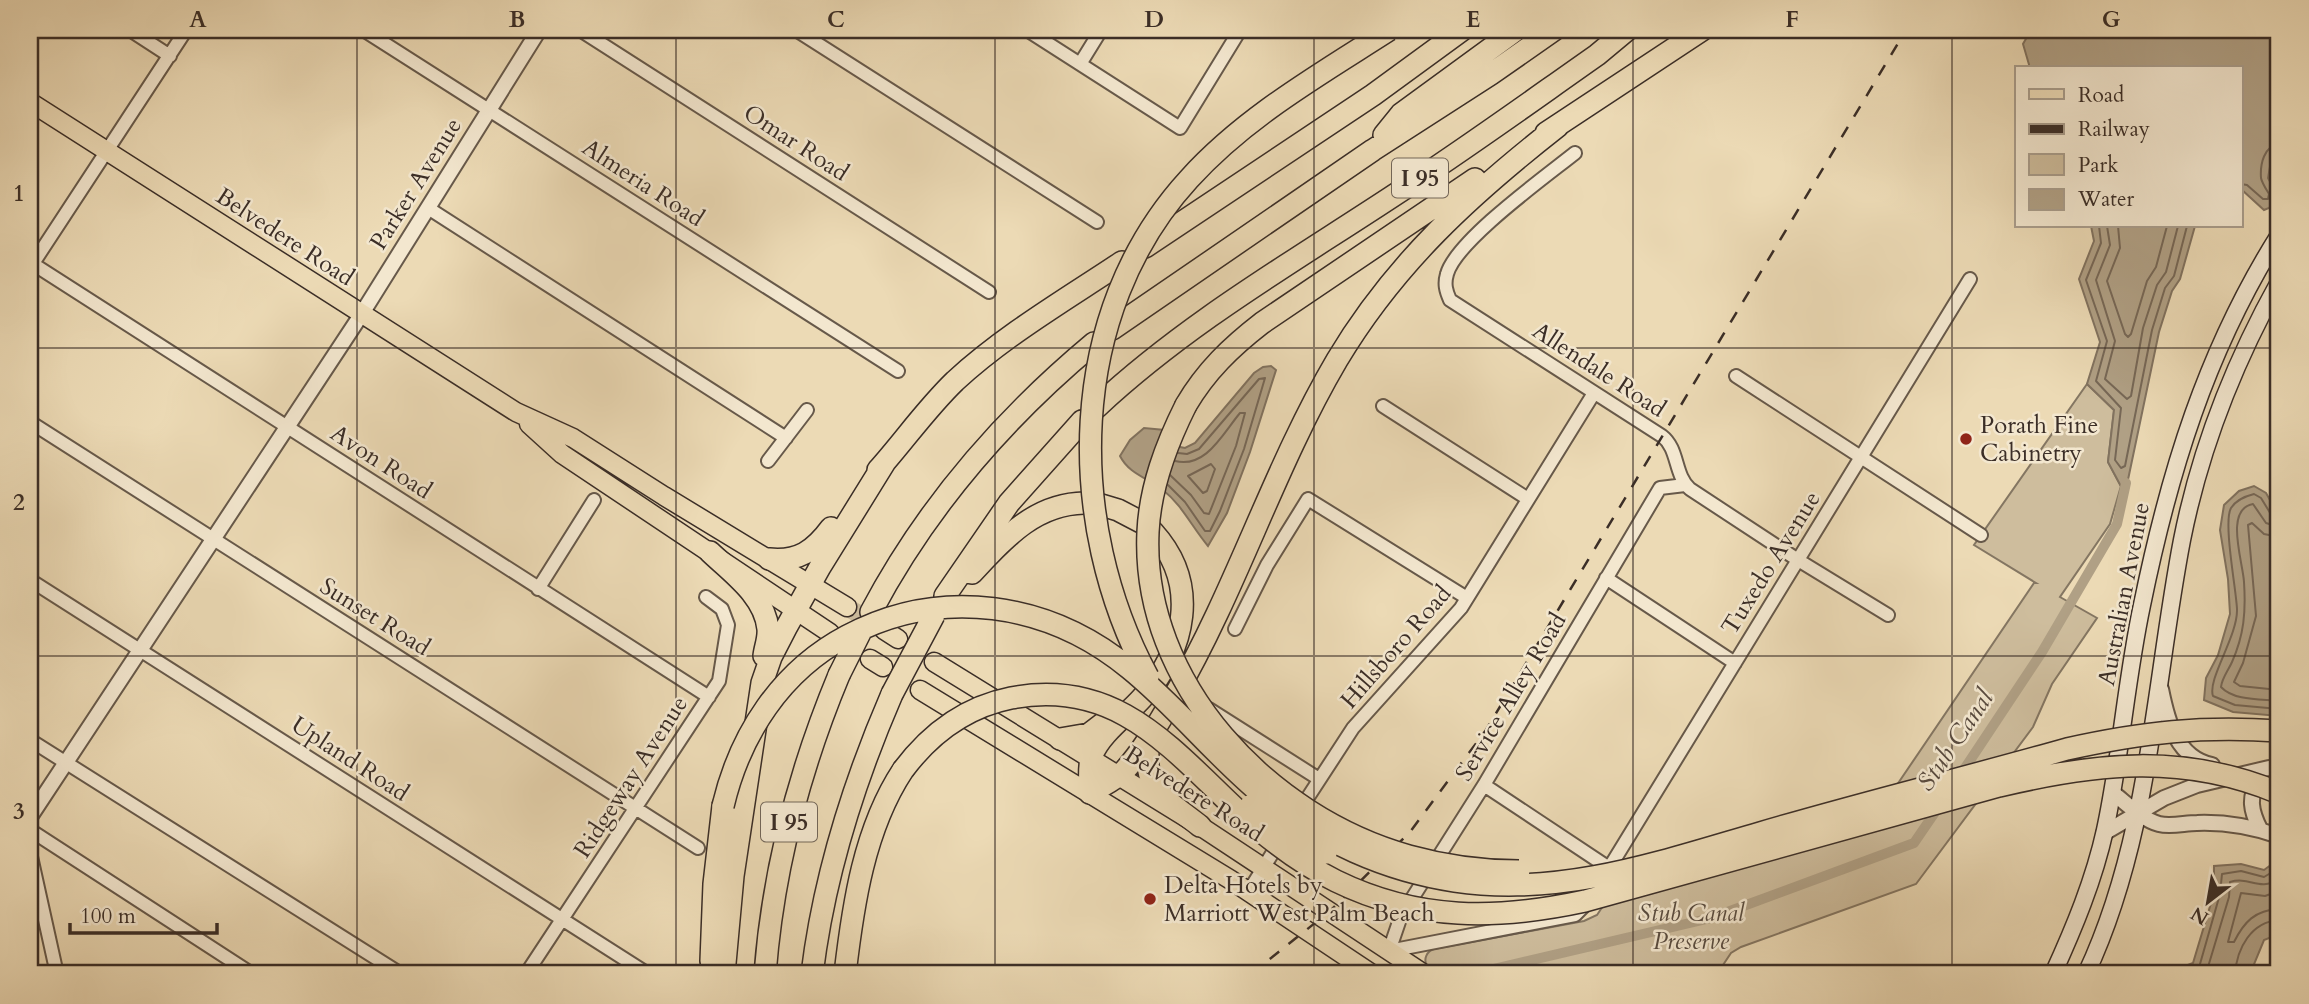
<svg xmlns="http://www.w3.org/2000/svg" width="2309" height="1004" viewBox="0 0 2309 1004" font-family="Cardo,serif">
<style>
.green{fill:#cebd9d;stroke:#847662;stroke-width:2}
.water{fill:#b0a085;stroke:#81725f;stroke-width:2}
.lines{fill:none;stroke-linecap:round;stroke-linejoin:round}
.shore{stroke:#766756;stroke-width:2}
.canal{stroke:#b0a085;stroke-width:10}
.primary-tunnel{stroke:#c9b899;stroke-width:18;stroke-dasharray:18 9;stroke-linecap:butt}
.minor-casing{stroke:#67594a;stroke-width:16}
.tertiary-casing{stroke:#67594a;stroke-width:18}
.secondary-casing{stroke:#3b2e27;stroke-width:19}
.primary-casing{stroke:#3b2e27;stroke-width:21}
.motorway-casing{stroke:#3b2e27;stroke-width:24}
.minor{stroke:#f3e7cf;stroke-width:12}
.tertiary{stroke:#f3e7cf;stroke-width:14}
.secondary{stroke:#f3e7cf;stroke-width:16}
.primary{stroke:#ecdab5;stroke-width:18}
.motorway{stroke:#ecdab5;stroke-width:21}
.rail{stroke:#3b2e27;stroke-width:2.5;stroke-dasharray:12 12;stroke-linecap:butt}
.motorway-bridge-casing{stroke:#3b2e27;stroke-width:24;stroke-linecap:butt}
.motorway-bridge{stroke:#ecdab5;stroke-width:21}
.grid{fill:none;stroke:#3b2e27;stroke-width:2;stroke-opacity:0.55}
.poi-dot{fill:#8f2418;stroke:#f3e7cf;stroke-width:2.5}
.labels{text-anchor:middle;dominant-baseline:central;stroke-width:5;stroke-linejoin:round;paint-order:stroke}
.shield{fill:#f3e7cf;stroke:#726659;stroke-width:2}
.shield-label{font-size:23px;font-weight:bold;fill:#3b2e27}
.street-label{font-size:24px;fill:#3b2e27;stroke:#f3e7cf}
.poi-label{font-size:24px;fill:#3b2e27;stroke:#f3e7cf;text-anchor:start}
.park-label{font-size:24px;font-style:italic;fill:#584b3f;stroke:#f3e7cf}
.water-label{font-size:26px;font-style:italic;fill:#584a3e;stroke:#f3e7cf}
.neatline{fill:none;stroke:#3b2e27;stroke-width:2.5}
.grid-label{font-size:23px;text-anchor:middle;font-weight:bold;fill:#3b2e27}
</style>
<rect width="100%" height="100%" fill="#ecdab5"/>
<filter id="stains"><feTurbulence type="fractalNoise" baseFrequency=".00286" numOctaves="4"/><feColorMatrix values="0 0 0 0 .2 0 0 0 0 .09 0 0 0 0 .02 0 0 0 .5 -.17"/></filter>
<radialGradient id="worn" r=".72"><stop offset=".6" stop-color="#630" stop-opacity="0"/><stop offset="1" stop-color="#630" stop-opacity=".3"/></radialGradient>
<path class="green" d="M 2087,384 L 2114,410 L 2108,462 L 2121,486 L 2110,524 L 2060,597 L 2097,618 L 2052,684 L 2033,727 L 1916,884 L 1741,947 L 1731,953 L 1717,974 L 1438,974 L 1427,966 C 1423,959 1427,951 1434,949 L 1584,921 L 1597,915 L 1603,906 L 1867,829 L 2034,583 L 2036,583 L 1974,545 Z"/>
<path class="water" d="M 2031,30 L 2279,30 L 2279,148 L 2272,155 L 2268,178 L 2278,196 L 2269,208 L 2264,210 L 2241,189 L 2241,68 L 2030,68 L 2023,44 Z
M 2091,226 L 2195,226 L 2180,279 L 2172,291 L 2159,332 L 2125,494 L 2108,462 L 2114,410 L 2087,384 L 2100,342 L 2079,279 L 2094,241 Z
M 1271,366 L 1276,370 L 1250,452 L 1227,513 L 1208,546 C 1192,527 1182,505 1163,490 C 1148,478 1129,474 1120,456 L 1130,440 L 1144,428 L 1165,430 L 1180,447 L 1185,448 L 1195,443 L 1254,373 L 1263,367 Z
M 2254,486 L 2266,493 L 2279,516 L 2279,716 L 2233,712 L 2204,700 L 2206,678 L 2218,655 L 2230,614 L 2228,579 L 2220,530 L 2224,505 L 2239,491 Z
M 2279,859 L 2279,934 L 2264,940 L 2250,974 L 2164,974 L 2193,963 L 2214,893 L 2214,866 L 2241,864 L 2264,870 Z"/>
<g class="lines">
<path class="shore" d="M 2241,184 L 2247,185 L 2263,199 L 2268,199 L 2269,194 C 2266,189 2262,183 2261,178 C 2260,164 2264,146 2279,144
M 2099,226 L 2101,243 L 2086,280 L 2107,341 L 2096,381 L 2121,408 L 2115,460 L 2121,468 L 2125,466 L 2152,330 L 2165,288 L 2174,276 L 2187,226
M 2107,226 L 2110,245 L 2096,280 L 2115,341 L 2105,379 L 2127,399 L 2131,396 L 2143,328 L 2157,285 L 2166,272 L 2178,226
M 2118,226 L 2120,248 L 2107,281 L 2125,334 L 2128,337 L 2131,334 L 2147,281 L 2156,267 L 2167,226
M 1211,464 L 1215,469 L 1207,491 L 1203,493 L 1188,476 Z
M 1170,475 L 1191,495 L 1204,513 L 1209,514 L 1236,446 L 1245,413 L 1240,413 C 1223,433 1206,469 1175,461
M 1168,485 L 1185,502 L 1205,531 L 1210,531 L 1220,511 L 1244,449 L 1265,378 L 1259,379 L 1199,449 L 1187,454 L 1178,453
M 2279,518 L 2272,516 L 2261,498 L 2254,494 C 2246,496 2236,500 2231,508 C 2223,522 2236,588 2237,609 C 2238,636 2207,679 2213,696 L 2235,705 L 2279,709
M 2279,527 L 2266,523 L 2253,504 C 2224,509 2243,562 2244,582 C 2246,612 2244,635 2232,662 C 2228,671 2222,678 2221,687 C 2234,701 2261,699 2279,701
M 2279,537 L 2264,534 L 2252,523 L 2248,525 L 2256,616 L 2243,663 L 2234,682 L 2240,686 L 2279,690
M 2279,891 L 2265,896 L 2241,893 L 2228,942 L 2234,942 C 2244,922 2255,910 2279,909
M 2182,974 L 2196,969 L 2200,964 L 2220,894 L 2222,874 L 2241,871 L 2264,877 L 2279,868
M 2204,974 L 2208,967 L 2229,897 L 2230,882 C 2250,876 2259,892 2279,879
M 2235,974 C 2237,948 2251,922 2279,920"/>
<path class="canal" d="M 1959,777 L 2042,652 L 2117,524 L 2126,483
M 1472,974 L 1711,918 L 1914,843 L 1940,805"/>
<path class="primary-tunnel" d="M 847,607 L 881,628"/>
<g class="minor-casing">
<path id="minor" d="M 130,30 L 170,56
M 580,30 L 989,292
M 796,30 L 1097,222
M 1027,30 L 1180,128 L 1240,30
M 365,31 L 898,371
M 1080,64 L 1101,30
M 1575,153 C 1545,177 1456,241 1447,274 C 1444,284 1446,291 1450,300 L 1662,436 C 1679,449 1674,475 1690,489 L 1798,560 L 1888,615
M 428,208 L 786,438
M 30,262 L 709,697
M 30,268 L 186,30
M 1736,376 L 1981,535
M 1383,406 L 1528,499
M 30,422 L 698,848
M 768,461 L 807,410
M 1606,578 L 1735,663
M 30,580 L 648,974
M 538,589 L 594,500
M 1235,629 L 1267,565 L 1308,499 L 1467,598
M 1209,709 L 1319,779
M 30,740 L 401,974
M 1484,785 L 1609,868
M 1299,811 L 1353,728 L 1461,608 L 1594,393
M 30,830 L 252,974
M 30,852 L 57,974
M 1605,875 L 1970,279
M 1249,891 L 1280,841
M 1588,902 L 1575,915 L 1389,951 L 1401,916 L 1484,785 L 1660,488 L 1685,485
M 526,974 L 719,681 L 728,625 L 722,609 L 706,597"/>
</g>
<g class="tertiary-casing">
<path id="tertiary" d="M 2161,689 C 2167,719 2176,758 2212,765
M 2259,779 C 2248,798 2251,811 2260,829
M 2113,793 C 2126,803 2143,820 2159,824 C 2171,827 2185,823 2197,823 C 2225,822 2253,827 2279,836
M 30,817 L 361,315 L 539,30
M 2104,833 L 2164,798 L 2197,785 L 2269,768 L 2279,768"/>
</g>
<g class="secondary-casing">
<path id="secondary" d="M 2053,974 C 2074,928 2094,880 2105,830 C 2121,756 2126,680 2142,605 C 2169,473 2206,351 2279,235
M 2086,974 C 2150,838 2154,685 2182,540 C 2200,449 2234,363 2279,282"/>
</g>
<g class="primary-casing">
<path id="primary" d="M 30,102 L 516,412 L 573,438 L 664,496 L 847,607
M 529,424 L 562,454 L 830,633
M 884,630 L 898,639
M 870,659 L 883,667
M 934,662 L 1200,826 L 1424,974
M 920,690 L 1231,880 L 1372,974"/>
</g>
<g class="motorway-casing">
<path id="motorway" d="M 1546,133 L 1702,30
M 1384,135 L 1401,114 L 1516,30
M 1145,247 L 1373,95 L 1462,30
M 1112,329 L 1373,150 L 1491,74 L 1554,30
M 1186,405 C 1206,371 1231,347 1262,323 L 1475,179
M 1097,407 C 1187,323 1293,262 1396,194 C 1464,150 1530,102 1597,55 L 1627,30
M 878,470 C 904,441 926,409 955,381 C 1005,335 1065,300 1122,262
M 1098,504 L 1118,510 L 1141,522
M 710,552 C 732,573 765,596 768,629 C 769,638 765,647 764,656
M 769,559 C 798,562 814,551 831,528
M 972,573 C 1004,539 1034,504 1084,503
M 945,596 L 1009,503 L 1082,421
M 871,612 C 926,508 1004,418 1094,343
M 1060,739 L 1089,734 L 1110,718
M 1150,739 C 1139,788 1166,799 1200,826
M 1090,793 C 1101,786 1116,780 1125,770 C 1145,748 1160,720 1175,695 C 1237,588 1274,467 1337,360 C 1395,263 1470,195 1558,126
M 1090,793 C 1090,781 1088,766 1092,755 C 1101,733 1126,716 1142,698 C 1186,649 1200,584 1153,532
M 711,961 L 714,884 L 723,806
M 724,974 L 733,876 L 762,683 L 771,657 L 786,628 L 820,567 L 885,462
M 765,974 C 773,870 799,771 839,675
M 812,974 C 824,876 853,784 892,694
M 845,974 C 853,905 864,829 903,770"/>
</g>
<use href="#minor" class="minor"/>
<use href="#tertiary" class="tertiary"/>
<use href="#secondary" class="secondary"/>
<use href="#primary" class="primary"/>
<use href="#motorway" class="motorway"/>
<path class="rail" d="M 1251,974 L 1330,911 L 1410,832 L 1486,730 L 1906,30"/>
<g class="motorway-bridge-casing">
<path id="motorway-bridge" d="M 1186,405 C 1166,445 1150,487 1148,532 C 1141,684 1269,817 1409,856 C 1445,866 1482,871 1519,871
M 839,675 L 861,631
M 1148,677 C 1065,523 1066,313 1189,179 C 1245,117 1319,75 1389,30
M 892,694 L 934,615
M 903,770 C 930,734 966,707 1011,698 C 1115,678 1169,746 1237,810 C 1267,838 1299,863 1336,881 C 1418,921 1497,920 1585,901 L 1999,786 C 2097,763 2183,753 2279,793
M 1251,805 L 1284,829 L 1326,853
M 723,806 C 740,734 781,671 847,636 C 941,586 1049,602 1130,669 C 1178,708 1217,758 1265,797 C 1320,841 1386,871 1455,881 C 1560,897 1660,862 1760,833 C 1862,803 1965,778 2067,749 C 2144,732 2201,726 2279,731"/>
</g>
<use href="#motorway-bridge" class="motorway-bridge"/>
</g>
<path class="grid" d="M 357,30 L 357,974M 676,30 L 676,974M 995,30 L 995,974M 1314,30 L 1314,974M 1633,30 L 1633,974M 1952,30 L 1952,974M 30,348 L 2279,348M 30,656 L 2279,656"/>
<g class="poi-dot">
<circle cx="1966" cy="439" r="7"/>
<circle cx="1150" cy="899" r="7"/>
</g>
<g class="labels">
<g class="shield">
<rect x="1392" y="158.5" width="56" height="39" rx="5"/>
<rect x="761" y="802.5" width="56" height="39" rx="5"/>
</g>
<g class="shield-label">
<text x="1420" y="178">I 95</text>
<text x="789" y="822">I 95</text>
</g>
<g class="street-label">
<text transform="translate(796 143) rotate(33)">Omar Road</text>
<text transform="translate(643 183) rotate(33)">Almeria Road</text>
<text transform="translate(416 184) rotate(-58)">Parker Avenue</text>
<text transform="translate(285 237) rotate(33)">Belvedere Road</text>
<text transform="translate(1599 370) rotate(33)">Allendale Road</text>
<text transform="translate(381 462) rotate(33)">Avon Road</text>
<text transform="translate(1771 563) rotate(-58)">Tuxedo Avenue</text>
<text transform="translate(2124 594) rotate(-79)">Australian Avenue</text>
<text transform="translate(375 617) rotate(32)">Sunset Road</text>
<text transform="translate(1396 647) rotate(-49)">Hillsboro Road</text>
<text transform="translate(1511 697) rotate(-59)">Service Alley Road</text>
<text transform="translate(350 759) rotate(33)">Upland Road</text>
<text transform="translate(631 777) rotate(-57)">Ridgeway Avenue</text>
<text transform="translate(1194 794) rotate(32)">Belvedere Road</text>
</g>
<g class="poi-label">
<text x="1980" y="425">Porath Fine<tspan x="1980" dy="28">Cabinetry</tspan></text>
<text x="1164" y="885">Delta Hotels by<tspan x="1164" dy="28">Marriott West Palm Beach</tspan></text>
</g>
<g class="park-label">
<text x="1691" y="913">Stub Canal<tspan x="1691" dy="28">Preserve</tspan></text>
</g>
<g class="water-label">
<text transform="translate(1955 740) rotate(-56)">Stub Canal</text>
</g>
</g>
<rect width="2309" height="1004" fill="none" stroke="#ecdab5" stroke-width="77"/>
<rect x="2015" y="66" width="228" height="161" fill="#f3e7cf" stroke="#a99d8c" stroke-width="2"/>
<rect x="2029" y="89" width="35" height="10" fill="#ecdab5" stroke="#a99d8c" stroke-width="2"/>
<text x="2078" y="102" font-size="21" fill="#3b2e27">Road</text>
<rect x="2029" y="124" width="35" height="10" fill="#3b2e27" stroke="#a99d8c" stroke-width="2"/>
<text x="2078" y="136" font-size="21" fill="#3b2e27">Railway</text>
<rect x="2029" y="154" width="35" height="21" fill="#cebd9d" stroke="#a99d8c" stroke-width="2"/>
<text x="2078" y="172" font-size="21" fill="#3b2e27">Park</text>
<rect x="2029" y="189" width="35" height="21" fill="#b0a085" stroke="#a99d8c" stroke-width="2"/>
<text x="2078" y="206" font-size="21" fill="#3b2e27">Water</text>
<g transform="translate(2208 902) rotate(211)" stroke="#f3e7cf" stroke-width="5" paint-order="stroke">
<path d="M0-5L12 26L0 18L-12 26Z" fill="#3b2e27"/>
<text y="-10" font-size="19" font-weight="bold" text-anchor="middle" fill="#3b2e27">N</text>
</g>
<path d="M70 923v10h147v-10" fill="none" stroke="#3b2e27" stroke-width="3.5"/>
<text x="80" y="923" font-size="21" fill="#3b2e27" stroke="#f3e7cf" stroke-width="5" paint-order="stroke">100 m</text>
<rect x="38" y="38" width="2232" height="927" class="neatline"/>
<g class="grid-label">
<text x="198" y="27">A</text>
<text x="517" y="27">B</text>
<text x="836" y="27">C</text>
<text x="1154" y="27">D</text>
<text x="1473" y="27">E</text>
<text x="1792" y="27">F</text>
<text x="2111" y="27">G</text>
<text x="19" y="201">1</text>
<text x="19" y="510">2</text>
<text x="19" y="819">3</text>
</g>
<rect width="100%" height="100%" filter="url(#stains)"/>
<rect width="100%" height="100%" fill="url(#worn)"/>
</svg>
